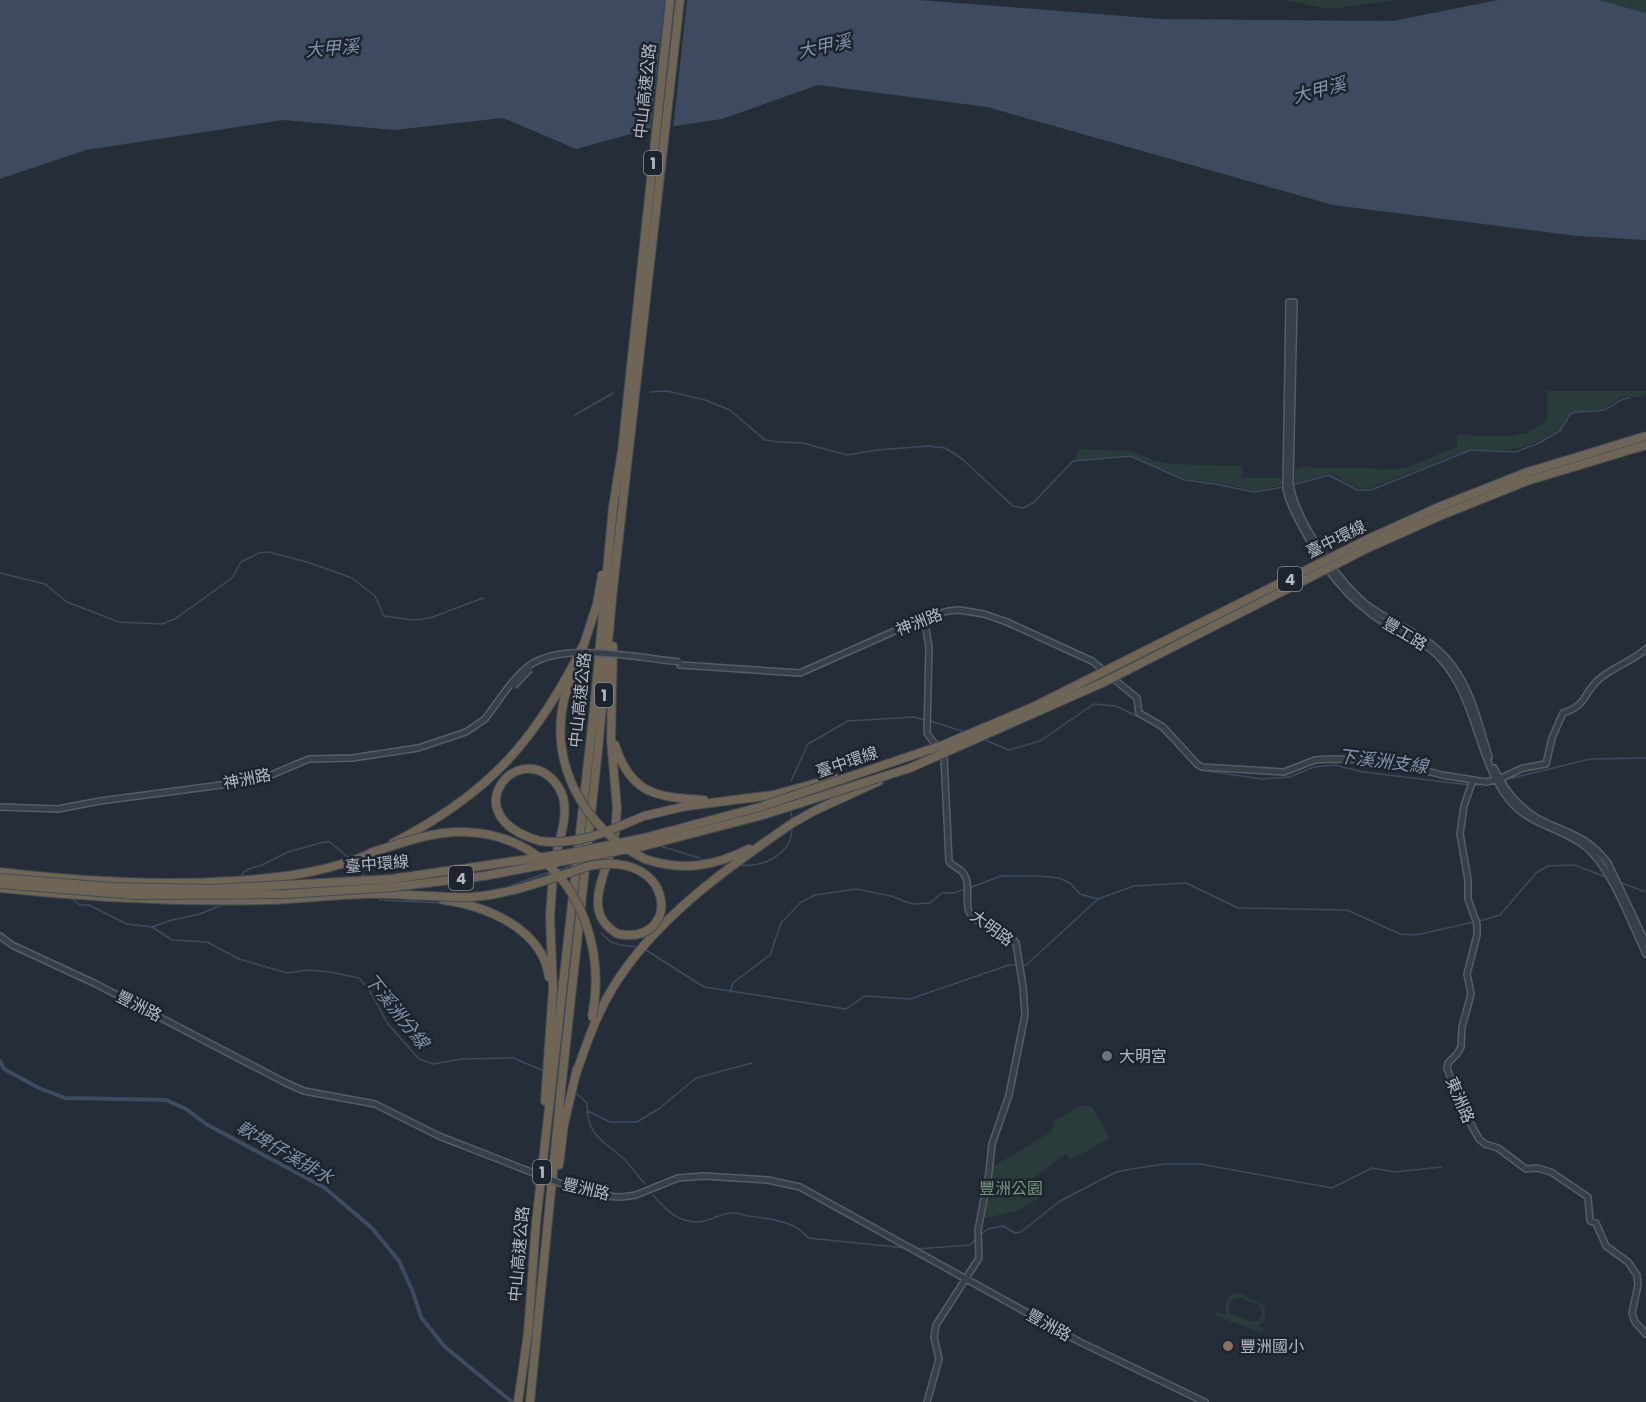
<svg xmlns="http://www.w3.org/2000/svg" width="1646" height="1402" viewBox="0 0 1646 1402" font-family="Poppins,'Noto Sans TC',sans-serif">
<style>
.green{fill:#2a3b3b;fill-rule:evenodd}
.water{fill:#3d4a5f}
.pier{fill:#252d38}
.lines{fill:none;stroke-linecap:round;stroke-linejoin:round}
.stream{stroke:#3d4a5f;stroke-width:1.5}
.canal{stroke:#3d4a5f;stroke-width:4}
.tertiary-casing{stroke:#565d66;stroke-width:8}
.motorway-casing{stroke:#434a53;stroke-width:10}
.tertiary{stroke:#383f49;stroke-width:5}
.motorway{stroke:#6e6556;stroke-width:8}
.tertiary-bridge-casing{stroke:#565d66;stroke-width:8;stroke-linecap:butt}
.motorway-bridge-casing{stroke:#434a53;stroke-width:10;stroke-linecap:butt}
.tertiary-bridge{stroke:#383f49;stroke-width:5}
.motorway-bridge{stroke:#6e6556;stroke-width:8}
.worship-dot{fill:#6b7280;stroke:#1e242d;stroke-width:2}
.education-dot{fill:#8d6e63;stroke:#1e242d;stroke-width:2}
.labels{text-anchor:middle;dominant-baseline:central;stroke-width:5;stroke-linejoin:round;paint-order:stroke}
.shield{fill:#1e242d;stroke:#878d97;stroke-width:1.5}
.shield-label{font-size:15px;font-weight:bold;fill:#b4bac4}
.street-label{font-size:16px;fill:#b4bac4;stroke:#1e242d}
.poi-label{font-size:16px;fill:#b4bac4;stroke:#1e242d;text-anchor:start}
.park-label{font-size:16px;fill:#74977e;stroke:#1e242d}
.water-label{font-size:18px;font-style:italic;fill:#7f90a9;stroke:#1e242d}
</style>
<rect width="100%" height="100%" fill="#252d38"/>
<path class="green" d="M 1284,0 L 1399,0 L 1329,9 Z
M 1586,0 L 1646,0 L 1646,18 Z
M 1547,391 L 1646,391 L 1646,393 L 1643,397 L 1623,397 L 1600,410 L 1572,412 L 1567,415 L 1560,430 L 1528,446 L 1503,451 L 1472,449 L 1367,489 L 1353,487 L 1331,473 L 1295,483 L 1295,470 L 1299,467 L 1396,469 L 1408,467 L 1457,447 L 1457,435 L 1512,436 L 1527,433 L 1547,421 Z
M 1080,449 L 1130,451 L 1156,461 L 1168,464 L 1242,466 L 1242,478 L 1284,478 L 1283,485 L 1255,491 L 1214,482 L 1190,480 L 1127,455 L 1076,460 L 1076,453 Z
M 1081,1105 L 1092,1107 L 1110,1138 L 1070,1160 L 1066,1154 L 1032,1179 L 1042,1196 L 1019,1210 L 982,1219 L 994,1166 L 1052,1131 L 1054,1121 Z
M 1239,1293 L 1265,1306 L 1265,1321 L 1258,1326 L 1263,1328 L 1262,1333 L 1216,1316 L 1216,1312 L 1226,1315 C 1224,1304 1226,1294 1239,1293 ZM 1239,1297 L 1259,1305 L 1262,1314 L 1258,1321 L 1253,1322 L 1230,1314 C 1227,1306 1230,1298 1239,1297 Z"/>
<path class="water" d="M 0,0 L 920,0 L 1161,19 L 1393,21 L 1498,0 L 1599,0 L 1646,13 L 1646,240 L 1577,236 L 1333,205 L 987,107 L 818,85 L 722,119 L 642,131 L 576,149 L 503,118 L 394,130 L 284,120 L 86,150 L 0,179 Z"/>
<path class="pier" d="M 665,0 L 687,0 L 673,129 L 650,133 Z"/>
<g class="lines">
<path class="stream" d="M 651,392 L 667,391 L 705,400 L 730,410 L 765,440 L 778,442 L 803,443 L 847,455 L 877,450 L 928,446 L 945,448 L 961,458 L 1013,506 L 1023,508 L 1033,503 L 1073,461 L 1130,456 L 1185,480 L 1215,484 L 1254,492 L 1284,487
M 575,415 L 613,393
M 1292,485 L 1329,475 L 1357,490 L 1371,490 L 1471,450 L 1515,452 L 1537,444 L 1560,431 L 1570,414 C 1581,409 1592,413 1603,410 C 1613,407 1619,398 1629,398
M 0,573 L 45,584 L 67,602 L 119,622 L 162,624 L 175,619 L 232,578 L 241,562 L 259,553 L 269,552 L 310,563 L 352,578 L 375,596 L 384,616 L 413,620 L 430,618 L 483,598
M 930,721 L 965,732
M 1158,727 L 1178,747
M 983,739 L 1009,750 L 1040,741 L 1094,704 L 1116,706 L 1149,722
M 1196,766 L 1200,770 L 1262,779 L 1290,777 L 1314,767 L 1335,765 L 1363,772 L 1470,785
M 1504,780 L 1590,759 L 1646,758
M 791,781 L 808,744 L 848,721 L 914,717 L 925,720
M 1475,785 L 1485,784
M 791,810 L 792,820
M 660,846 L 700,858
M 356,864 L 365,878
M 738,865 C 762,868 792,855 792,828
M 558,870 L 573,865
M 241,876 C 244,870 254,866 260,866 L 288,852 L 324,842 L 330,842 L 348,857
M 1619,882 L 1646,892
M 507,887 L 550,872
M 969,888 L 1001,876 L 1038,876 L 1059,878 L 1070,883 L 1080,894 L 1098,899 L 1134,886 L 1186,883 L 1238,908 L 1347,910 L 1400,934 L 1416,935 L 1474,922
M 376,897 L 380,900 L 442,903
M 72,899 L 80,905 L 89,905 L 127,924 L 152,927 L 172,920 L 200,914 L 224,904
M 1479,921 L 1500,915 L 1536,873 L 1548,866 L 1574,865 L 1606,877
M 152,927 L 172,940 L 207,942 L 239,959 L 287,973 L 308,970 L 330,972 L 359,978 L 368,988 L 388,1024 L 419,1059 L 433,1064 L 462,1059 L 513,1058 L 542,1070
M 601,933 L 611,942 L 620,945 L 639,947
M 646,950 L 704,987 L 846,1009 L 865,996 L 910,999 L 1009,965 L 1017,965
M 1022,965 L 1026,965 L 1097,900
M 730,993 L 733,983 L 770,955 L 781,923 L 801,902 L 815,895 L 856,889 L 891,896 L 912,904 L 930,903 L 942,893 L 954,893 L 965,889
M 574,1091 L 587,1103 C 587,1137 602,1139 624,1159 C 631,1166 638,1176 645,1184
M 588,1111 L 610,1122 L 637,1122 L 660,1108 L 696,1078 L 752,1063
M 653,1195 C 665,1209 678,1223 699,1222 C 710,1221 720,1214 730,1213 C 736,1212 742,1215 748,1216 C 769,1219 795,1220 808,1238 L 906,1248
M 981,1234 L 988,1229 L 1003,1226 L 1015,1233 L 1021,1232 L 1060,1201 L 1116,1172 L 1131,1169 L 1165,1164 L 1200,1164 L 1332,1188 L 1372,1168 L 1395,1172 L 1441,1167
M 917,1249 L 970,1245 L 975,1240"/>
<path class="canal" d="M 0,1061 L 4,1069 L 39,1088 L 65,1098 L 166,1100 L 186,1109 L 206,1124 L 325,1188 L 372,1228 L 399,1261 L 413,1292 L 421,1317 L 444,1346 L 512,1402"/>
<g class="tertiary-casing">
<path id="tertiary" d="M 1289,302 L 1286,488 C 1288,502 1295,513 1301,525 C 1323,567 1346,599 1386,624 C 1405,635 1425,642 1440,658 C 1475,696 1476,751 1504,793 C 1526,827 1559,825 1586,847 C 1612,869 1631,923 1646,954
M 1294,302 L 1290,483 C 1294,518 1341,587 1370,607 C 1396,625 1428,636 1449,661 C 1471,687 1479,725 1489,757
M 924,618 L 929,647 L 927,733 L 944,757 L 949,861 C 953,868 962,868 965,876 C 970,886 966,897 968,908 C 969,921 1002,934 1013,939 L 1016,943 L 1023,987 L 1025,1015 L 1009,1095 L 992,1144 L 989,1173 L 978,1230 L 979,1258 L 936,1325 L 934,1337 L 939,1359 L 927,1402
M 680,665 L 800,673 L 924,618 L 948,611 L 959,610 L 984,614 L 1007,622 L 1092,661 L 1137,698 L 1139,713 L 1163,727 L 1197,764 L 1202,767 L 1284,772 L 1315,760 L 1330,759 L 1384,760 L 1442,775 L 1486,782 L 1499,779 L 1523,768 L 1546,764 L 1552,738 L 1563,713 C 1586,706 1583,695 1597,681 C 1611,668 1631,662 1646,649
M 1494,768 C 1503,787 1518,807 1537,818 C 1567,834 1586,834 1608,863 L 1646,943
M 1473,780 L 1464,806 L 1460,834 L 1468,880 L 1468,899 L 1477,924 L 1477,935 L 1467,974 L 1471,994 L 1462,1027 L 1461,1047 L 1457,1054 L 1448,1063 L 1447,1068 L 1459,1102 L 1479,1139 L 1485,1144 L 1498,1148 L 1526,1169 L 1537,1168 L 1551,1172 L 1588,1197 L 1590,1221 L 1596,1223 L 1606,1246 L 1628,1262 L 1637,1275 L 1638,1285 L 1632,1313 L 1635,1322 L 1646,1334
M 0,807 L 58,809 L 100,801 L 259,780 L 309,759 L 352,758 L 418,748 L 466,732 L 485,719
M 0,936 L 12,945 L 96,984 L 284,1082 L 304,1091 L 375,1104 L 439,1136
M 567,1186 L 601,1196 L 622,1197 L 636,1195 L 678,1178 L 704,1176 L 768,1180 L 800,1187 L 1080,1342 L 1205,1402"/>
</g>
<g class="motorway-casing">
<path id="motorway" d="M 613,646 L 611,740 L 617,808 L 615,834
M 583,647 L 597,604 L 602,575
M 564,699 L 571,679
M 615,745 C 631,795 657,797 704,800
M 644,816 L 687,806 L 773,795 L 835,778
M 791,824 L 814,811 L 879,781
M 540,841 C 452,816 517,739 554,781 C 559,787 563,794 564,802 C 567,822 558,842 555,862
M 393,843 C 491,793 537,739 585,642
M 612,846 C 605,877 581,913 618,934
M 645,859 C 683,872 714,866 749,849
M 0,872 C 77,881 155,886 233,881 C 282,878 331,872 376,851
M 0,888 C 89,898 180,902 270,900 C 318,898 368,890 416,896
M 443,900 C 486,906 542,928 549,977
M 576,1074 C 586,1045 596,1016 612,989 C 655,918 726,869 794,822
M 545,1101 L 553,989 L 550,917 L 553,874
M 559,1165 L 564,1124 L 577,1069
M 518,1402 L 528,1333 L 536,1223 L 594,709 L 613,507 L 622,451 L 670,0
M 530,1402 L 561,1090 L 598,750 L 613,589 L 680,0"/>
</g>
<use href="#tertiary" class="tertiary"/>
<use href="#motorway" class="motorway"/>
<g class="tertiary-bridge-casing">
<path id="tertiary-bridge" d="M 514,686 L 530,669
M 485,719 C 499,701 512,678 530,665 C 564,641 639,658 680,662
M 439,1136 L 567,1186"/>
</g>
<g class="motorway-bridge-casing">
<path id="motorway-bridge" d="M 564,699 C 549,766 585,829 645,859
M 540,841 C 580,846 608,831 644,816
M 370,853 C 401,843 432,831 464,832 C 561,834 610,930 592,1017
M 0,878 L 111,887 L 213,889 L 391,879 L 571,853 L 644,838 L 760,807 L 943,745 L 1033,707 L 1366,540 L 1439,507 L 1525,473 L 1646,436
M 0,884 L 136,895 L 287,894 L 393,887 L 484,876 L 644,846 L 763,815 L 910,768 L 1102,683 L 1370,547 L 1442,515 L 1527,481 L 1646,445
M 410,895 C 430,896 451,898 471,897 C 512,894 550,879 589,866 C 676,848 683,946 618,934"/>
</g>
<use href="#tertiary-bridge" class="tertiary-bridge"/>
<use href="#motorway-bridge" class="motorway-bridge"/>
</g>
<circle class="worship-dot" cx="1107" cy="1056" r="6"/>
<circle class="education-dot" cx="1228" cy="1346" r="6"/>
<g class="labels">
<g class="shield">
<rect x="644" y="151" width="18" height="24" rx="4.5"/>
<rect x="1278" y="567" width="24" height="24" rx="4.5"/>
<rect x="595" y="683" width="18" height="24" rx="4.5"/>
<rect x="449" y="866" width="24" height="24" rx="4.5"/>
<rect x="533" y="1160" width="18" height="24" rx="4.5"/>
</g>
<g class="shield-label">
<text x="653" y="163">1</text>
<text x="1290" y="579">4</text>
<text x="604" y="695">1</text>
<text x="461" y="878">4</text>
<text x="542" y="1172">1</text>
</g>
<g class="street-label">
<text transform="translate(645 91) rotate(-84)">中山高速公路</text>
<text transform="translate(1336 539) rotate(-26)">臺中環線</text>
<text transform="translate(919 622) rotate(-21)">神洲路</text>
<text transform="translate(1405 634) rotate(31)">豐工路</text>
<text transform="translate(580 700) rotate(-84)">中山高速公路</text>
<text transform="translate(847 762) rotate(-19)">臺中環線</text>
<text transform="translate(247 779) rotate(-11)">神洲路</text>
<text transform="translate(377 864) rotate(-5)">臺中環線</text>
<text transform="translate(992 928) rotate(36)">大明路</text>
<text transform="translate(139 1006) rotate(27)">豐洲路</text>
<text transform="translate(1460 1100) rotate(67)">東洲路</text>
<text transform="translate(586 1189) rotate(13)">豐洲路</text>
<text transform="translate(519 1254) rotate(-85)">中山高速公路</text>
<text transform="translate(1049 1325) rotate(29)">豐洲路</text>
</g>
<g class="poi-label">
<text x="1119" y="1056">大明宮</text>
<text x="1240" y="1346">豐洲國小</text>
</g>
<g class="park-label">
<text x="1011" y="1188">豐洲公園</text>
</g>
<g class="water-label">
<text transform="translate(824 46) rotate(-12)">大甲溪</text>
<text transform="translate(332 48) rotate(-5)">大甲溪</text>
<text transform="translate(1319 90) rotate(-15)">大甲溪</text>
<text transform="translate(1383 761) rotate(7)">下溪洲支線</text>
<text transform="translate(397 1011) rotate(51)">下溪洲分線</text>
<text transform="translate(285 1152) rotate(30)">軟埤仔溪排水</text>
</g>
</g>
</svg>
